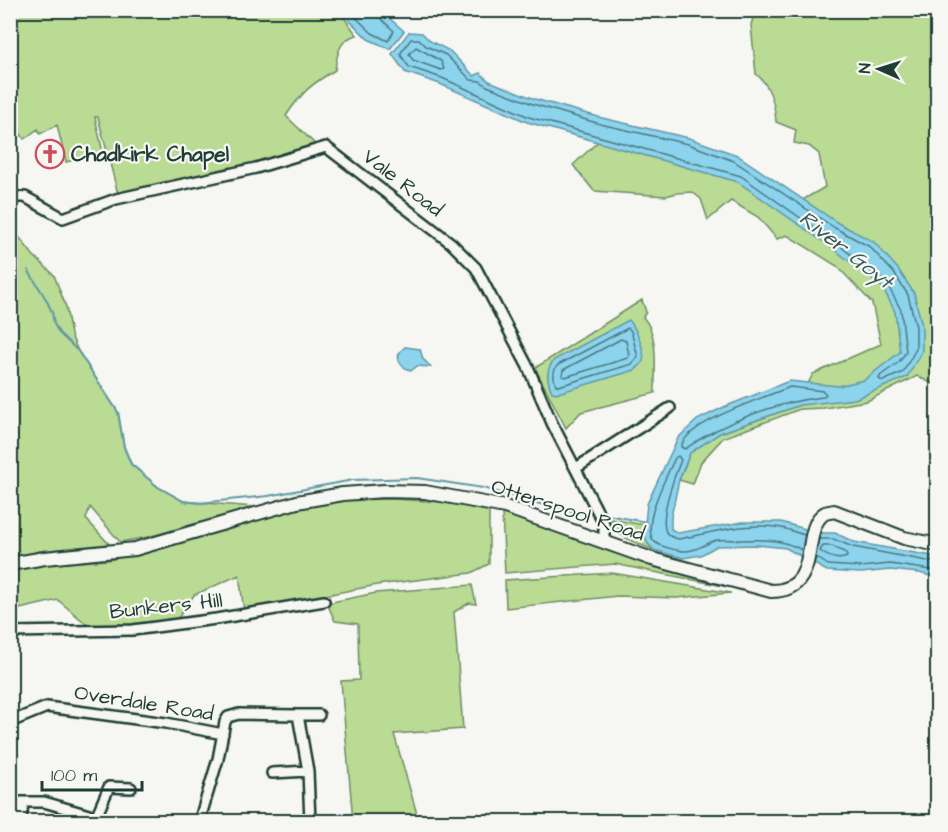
<svg xmlns="http://www.w3.org/2000/svg" width="948" height="832" viewBox="0 0 948 832" font-family="'Architects Daughter',sans-serif">
<style>
.green{fill:#badb94;stroke:#6c8c64;stroke-width:1.5}
.water{fill:#8cd3ee;stroke:#6097a4;stroke-width:1.5}
.lines{fill:none;stroke-linecap:round;stroke-linejoin:round}
.shore{stroke:#4b797e;stroke-width:1.5}
.stream{stroke:#6097a4;stroke-width:2}
.minor-casing{stroke:#1f3d34;stroke-width:14}
.major-casing{stroke:#1f3d34;stroke-width:16}
.minor{stroke:#f6f6f2;stroke-width:9}
.major{stroke:#f6f6f2;stroke-width:12}
.labels{text-anchor:middle;dominant-baseline:central;stroke-width:4.5;stroke-linejoin:round;paint-order:stroke}
.poi-label{font-size:21px;font-weight:bold;fill:#1f3d34;stroke:#f6f6f2;text-anchor:start}
.street-label{font-size:21px;fill:#1f3d34;stroke:#f6f6f2}
.water-label{font-size:22px;font-style:italic;fill:#355b59;stroke:#f6f6f2}
</style>
<rect width="100%" height="100%" fill="#f6f6f2"/>
<filter id="ink" filterUnits="userSpaceOnUse"><feTurbulence type="fractalNoise" baseFrequency=".0167" numOctaves="2"/><feDisplacementMap in="SourceGraphic" scale="12" xChannelSelector="R" yChannelSelector="G"/><feConvolveMatrix kernelMatrix="1 2 1 2 8 2 1 2 1" color-interpolation-filters="sRGB"/></filter>
<g filter="url(#ink)">
<path class="green" d="M 10,11 L 339,11 L 357,35 C 339,39 337,54 335,70 C 310,85 302,92 286,116 L 317,146 L 239,169 L 118,194 L 98,117 L 95,117 L 103,153 L 66,162 L 57,125 L 40,134 L 38,129 L 24,139 L 20,133 L 11,137 Z
M 755,11 L 937,11 L 937,386 L 917,376 L 867,401 L 824,408 L 800,409 L 723,438 L 701,462 L 693,484 L 679,480 L 690,453 L 720,433 L 800,405 L 803,393 L 813,374 L 881,344 L 872,303 L 837,266 L 787,235 L 777,239 L 758,217 L 731,201 L 708,220 L 701,199 L 692,192 L 677,193 L 666,196 L 594,191 L 573,165 L 607,133 L 651,141 L 794,205 L 825,187 L 819,154 L 809,146 L 794,143 L 796,130 L 776,122 C 775,104 771,86 756,74 L 751,25 Z
M 11,197 L 13,197 L 16,233 L 33,255 L 54,275 L 66,307 L 71,335 L 78,351 L 118,412 L 124,447 L 131,464 L 158,487 L 183,501 L 254,507 L 148,537 L 120,542 L 90,507 L 86,519 L 109,544 L 39,551 L 11,559 Z
M 642,300 L 646,312 L 643,317 C 660,336 654,369 655,393 L 581,412 L 566,428 L 535,368 Z
M 393,499 L 442,502 L 489,511 L 489,564 L 471,573 L 377,585 L 244,611 L 239,575 L 194,595 L 176,621 L 91,628 L 58,600 L 11,611 L 10,569 L 19,566 L 108,560 L 157,549 L 290,508 L 331,500 Z
M 502,513 L 727,584 L 728,587 L 615,564 L 505,573 Z
M 606,518 L 645,525 C 644,536 646,542 654,550 C 633,542 618,538 606,518 Z
M 612,573 L 731,593 L 676,598 L 618,596 L 506,608 L 505,580 Z
M 472,585 L 476,604 L 469,603 L 454,612 L 463,729 L 394,734 L 419,821 L 353,821 L 341,681 L 359,680 L 358,624 L 335,621 L 327,603 L 376,593 Z"/>
<path class="water" d="M 340,11 L 381,11 L 404,31 L 390,49 L 368,39 Z
M 409,32 L 422,33 L 430,41 L 450,51 L 474,76 L 480,73 L 489,81 L 535,99 L 602,118 L 689,138 L 737,155 L 838,223 L 874,242 L 898,269 L 914,293 L 922,326 L 922,351 L 907,377 L 855,399 L 800,405 L 720,433 L 690,453 L 679,480 L 671,517 L 671,529 L 678,533 L 743,522 L 781,522 L 819,533 L 835,533 L 854,542 L 937,557 L 937,578 L 920,573 L 890,570 L 861,573 L 827,571 L 786,548 L 757,545 L 717,546 L 701,555 L 683,558 L 654,550 L 648,544 L 644,534 L 647,504 L 659,478 L 678,438 L 697,420 L 724,407 L 789,381 L 838,386 L 864,380 L 900,352 L 895,312 L 883,288 L 835,250 L 738,182 L 527,122 L 440,84 L 405,72 L 392,54 Z
M 629,320 C 635,327 648,354 642,363 C 640,366 637,368 635,370 L 558,393 L 552,392 C 547,380 545,371 554,360 Z
M 405,347 L 420,349 L 423,359 L 431,367 L 417,366 L 411,371 C 399,366 393,356 405,347 Z"/>
<g class="lines">
<path class="shore" d="M 348,10 L 372,33 L 388,41 L 394,31 L 379,17 L 378,10
M 411,39 L 419,39 L 426,46 L 446,55 L 471,80 L 480,81 L 487,86 L 533,104 L 600,124 L 688,144 L 734,161 L 835,228 L 870,247 L 894,273 L 908,295 L 916,327 L 916,349 L 903,372 L 883,381 L 879,379 L 880,376 L 899,362 L 906,352 L 901,310 L 887,284 L 839,245 L 741,176 L 529,117 L 442,78 L 409,67 L 400,54 Z
M 416,47 L 441,61 L 444,69 L 441,70 L 413,60 L 409,54 Z
M 628,328 L 631,331 L 638,357 L 632,364 L 559,386 L 556,385 C 553,378 552,371 558,365 Z
M 621,339 L 626,341 L 629,355 L 628,358 L 565,377 L 562,376 L 563,370 Z
M 790,387 L 823,391 L 826,394 L 823,397 C 777,402 723,422 685,449 L 681,447 C 686,422 766,397 790,387 Z
M 819,539 L 833,539 L 853,547 L 938,563
M 823,546 L 832,546 L 846,553 L 847,557 C 838,561 828,557 820,551 Z
M 802,550 C 782,539 762,539 740,540 C 732,540 724,539 717,540 C 705,543 696,552 682,551 C 675,550 657,546 653,540 C 642,522 667,475 675,458 L 678,456 L 681,460 C 675,474 659,517 666,532 C 669,537 674,538 679,539 C 711,533 749,521 782,528 C 790,530 797,533 805,535
M 816,557 L 828,565 L 861,567 L 890,564 L 938,571"/>
<path class="stream" d="M 28,270 L 46,299 L 52,312 L 54,324 L 59,333 L 78,351 L 118,412 L 124,447 L 131,464 L 158,487 L 183,501 L 199,503 L 268,496 L 353,480 L 417,478 L 483,488 L 561,510 L 594,513
M 602,514 L 646,522"/>
<g class="minor-casing">
<path id="minor" d="M 10,197 L 25,197 L 63,218 L 116,199 L 256,168 L 326,147 L 451,243 L 476,268 L 528,367 L 552,423 L 604,524 L 604,541
M 576,468 L 670,408
M 10,632 L 133,630 L 216,619 L 324,601
M 298,715 L 319,715
M 10,722 L 47,707 L 166,723 L 223,734
M 272,773 L 308,771
M 10,802 L 44,802 L 96,817 L 104,822
M 96,817 L 109,787 L 131,788
M 21,822 L 23,802
M 199,822 L 218,759 L 225,722 L 228,717 L 239,714 L 298,715 L 308,771 L 310,822"/>
</g>
<g class="major-casing">
<path id="major" d="M 10,564 L 45,558 L 135,549 L 297,502 L 343,494 L 384,491 L 425,492 L 505,507 L 652,559 L 771,591 C 824,591 799,528 825,513 C 828,512 831,512 834,511 L 904,538 L 938,545"/>
</g>
<use href="#minor" class="minor"/>
<use href="#major" class="major"/>
</g>
</g>
<defs>
<g id="church-ring" transform="scale(1.5)"><circle r="9.5" fill="#f6f6f2" stroke="#d1495b" stroke-width="1.5"/><path d="M-1.2-6h2.4v3.5h3.3v2.4h-3.3V6h-2.4V-.1h-3.3v-2.4h3.3Z" fill="#d1495b"/></g>
</defs>
<g fill-rule="evenodd">
<use href="#church-ring" x="50" y="154"/>
</g>
<g class="labels">
<g class="poi-label">
<text x="71" y="154">Chadkirk Chapel</text>
</g>
<g class="street-label">
<text transform="translate(403 183) rotate(38)">Vale Road</text>
<text transform="translate(568 510) rotate(18)">Otterspool Road</text>
<text transform="translate(166 606) rotate(-6)">Bunkers Hill</text>
<text transform="translate(144 703) rotate(9)">Overdale Road</text>
</g>
<g class="water-label">
<text transform="translate(846 250) rotate(38)">River Goyt</text>
</g>
</g>
<rect width="948" height="832" fill="none" stroke="#f6f6f2" stroke-width="36"/>
<rect x="18" y="18" width="912" height="796" fill="none" stroke="#1f3d34" stroke-width="2" filter="url(#ink)"/>
<g transform="translate(879 69) rotate(273)" stroke="#f6f6f2" stroke-width="4.5" paint-order="stroke">
<path d="M0-4.5L10 22L0 15L-10 22Z" fill="#1f3d34"/>
<text y="-9" font-size="16" font-weight="bold" text-anchor="middle" fill="#1f3d34">N</text>
</g>
<path d="M42 781v9h100v-9" fill="none" stroke="#1f3d34" stroke-width="3"/>
<text x="51" y="781" font-size="18" fill="#1f3d34" stroke="#f6f6f2" stroke-width="4.5" paint-order="stroke">100 m</text>
</svg>
